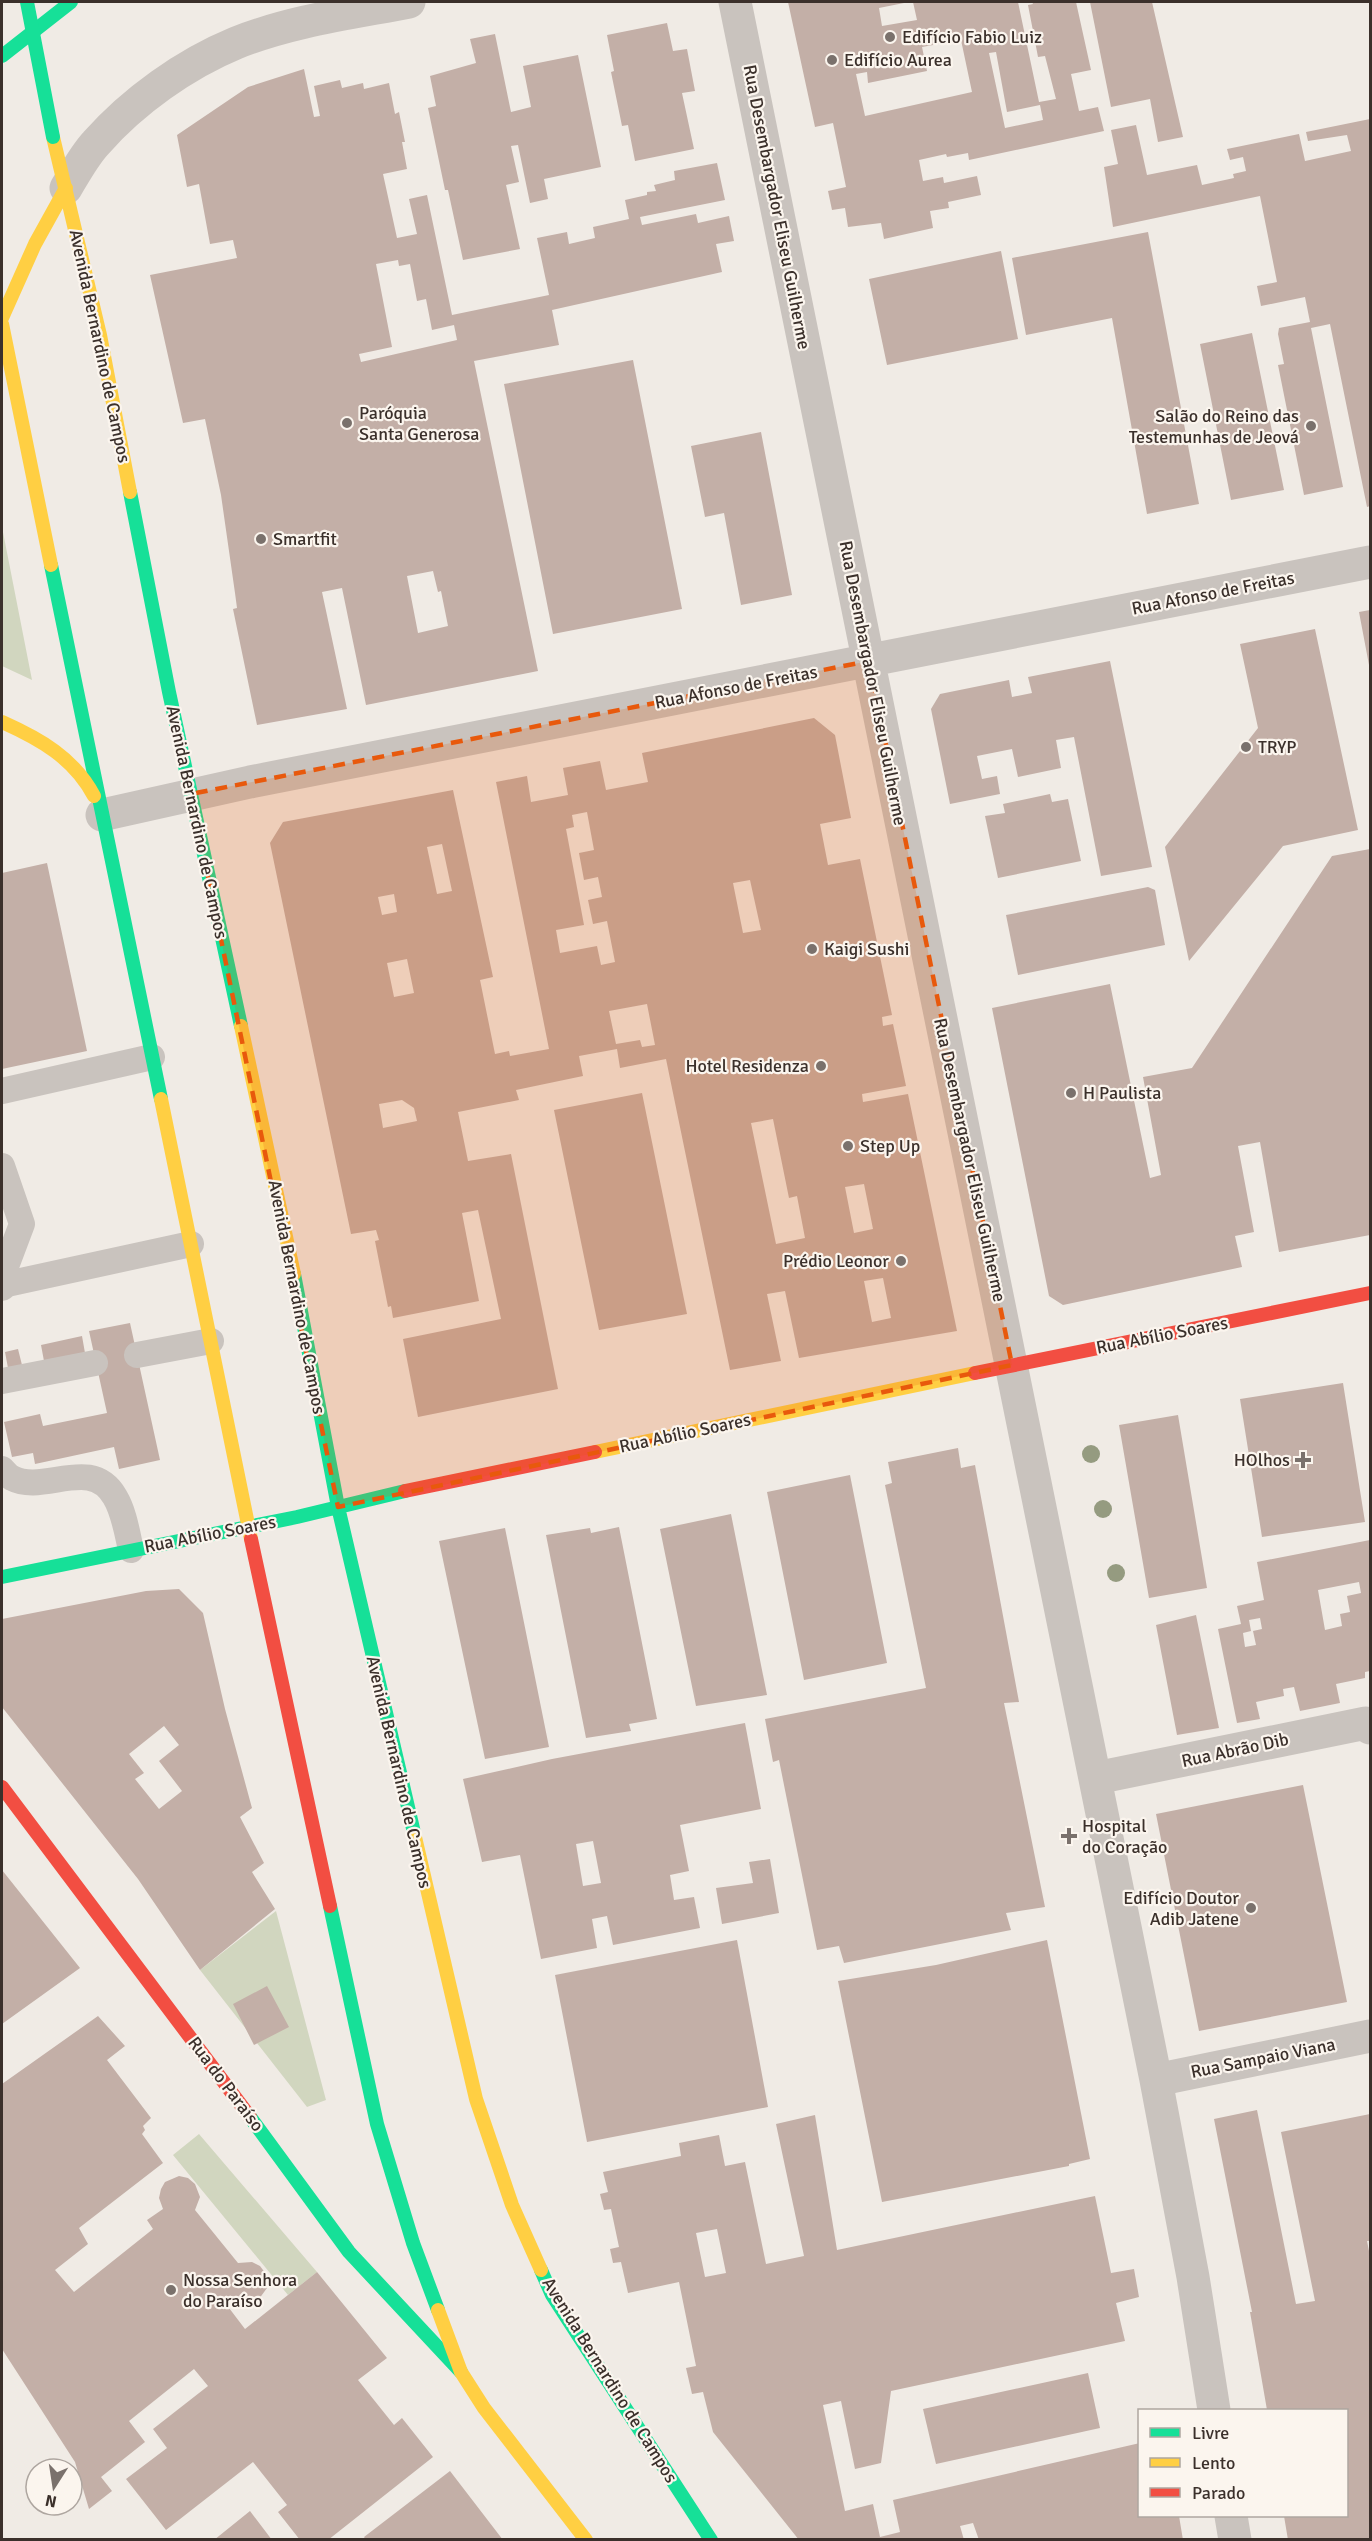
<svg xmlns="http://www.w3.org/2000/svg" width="1372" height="2541" viewBox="0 0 1372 2541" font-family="Signika,sans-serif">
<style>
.green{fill:#d1d6bf}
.building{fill:#c3afa7;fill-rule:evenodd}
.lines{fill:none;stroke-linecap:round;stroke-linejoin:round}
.lane{stroke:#c9c3be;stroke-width:26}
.street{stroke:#c9c3be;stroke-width:33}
.fast{stroke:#16e098;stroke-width:14}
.slow{stroke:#ffcf43;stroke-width:14}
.jam{stroke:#f24e42;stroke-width:14}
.fast-bridge{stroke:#16e098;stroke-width:14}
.tree{fill:#959b80}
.marked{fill:#e8590c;fill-opacity:0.2;stroke:#e8590c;stroke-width:4.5;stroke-dasharray:12 8;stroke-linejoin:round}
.poi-dot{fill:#7a716c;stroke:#fbf5ee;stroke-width:2}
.labels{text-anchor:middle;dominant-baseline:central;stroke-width:4.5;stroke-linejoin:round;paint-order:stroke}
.poi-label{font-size:18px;fill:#3b302b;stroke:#fbf5ee;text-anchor:start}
.street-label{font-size:18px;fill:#3b302b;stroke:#fbf5ee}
</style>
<rect width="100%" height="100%" fill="#f0ebe5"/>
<path class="green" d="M 2,527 L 32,680 L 2,666 Z
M 276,1911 L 326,2100 L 307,2107 L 200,1970 Z
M 199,2134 L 317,2272 L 288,2295 L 173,2155 Z"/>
<path class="building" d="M 788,2 L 909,2 L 879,8 L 882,26 L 917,20 L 913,2 L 1018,2 L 1039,102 L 1056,99 L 1045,56 L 1038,57 L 1028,5 L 1033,4 L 1032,2 L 1076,2 L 1091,70 L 1071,74 L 1079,111 L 1098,107 L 1104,131 L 969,160 L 968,153 L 947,157 L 946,154 L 919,160 L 923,181 L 943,177 L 944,183 L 977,176 L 981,195 L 948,202 L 949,208 L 930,211 L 933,228 L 884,239 L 881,223 L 848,227 L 845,208 L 832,210 L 828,191 L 846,187 L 833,123 L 815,127 ZM 961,40 L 972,92 L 865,116 L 856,74 L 867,72 L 868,83 L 927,71 L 922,47 ZM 996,52 L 1007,112 L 1040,105 L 1043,120 L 1005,128 L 989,53 Z
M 1090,2 L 1152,2 L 1183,137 L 1158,142 L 1150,99 L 1111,107 Z
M 667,23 L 673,51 L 687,49 L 695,91 L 682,93 L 694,149 L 635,161 L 628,125 L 622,126 L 611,72 L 614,71 L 607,35 Z
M 495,34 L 511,112 L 531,107 L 523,66 L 578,55 L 601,167 L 544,179 L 548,199 L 530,203 L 518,145 L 511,146 L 519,182 L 506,185 L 520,249 L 463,260 L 448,190 L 445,190 L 428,108 L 436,106 L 430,76 L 476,63 L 470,39 Z
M 304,69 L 314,117 L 320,116 L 314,86 L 340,80 L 342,88 L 363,83 L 364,89 L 389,83 L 395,114 L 399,112 L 405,142 L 402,142 L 407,169 L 383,174 L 397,238 L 417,234 L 409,199 L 427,195 L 452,315 L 549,295 L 537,238 L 567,232 L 569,244 L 595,238 L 593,227 L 629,219 L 625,200 L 647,195 L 647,192 L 656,191 L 654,185 L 675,180 L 674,171 L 717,163 L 725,200 L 640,217 L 642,225 L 696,214 L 698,223 L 729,216 L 734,241 L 716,244 L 722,272 L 552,310 L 559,345 L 474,361 L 538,671 L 366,705 L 342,588 L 322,592 L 347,709 L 257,725 L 233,609 L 237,608 L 235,593 L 221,495 L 205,419 L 183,423 L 150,275 L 237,258 L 233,240 L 210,244 L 199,184 L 187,187 L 177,135 L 248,87 ZM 398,260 L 399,266 L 410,264 L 417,301 L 426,299 L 432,330 L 454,325 L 457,340 L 361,362 L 359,354 L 392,347 L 376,264 ZM 433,571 L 438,592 L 441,591 L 448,626 L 418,633 L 407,576 Z
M 1370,119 L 1370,506 L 1367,507 L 1330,324 L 1311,328 L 1343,487 L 1304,495 L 1278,365 L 1284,364 L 1278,334 L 1279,328 L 1310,322 L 1305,297 L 1261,306 L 1257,286 L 1277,282 L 1260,196 L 1113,227 L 1104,167 L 1118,164 L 1111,130 L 1136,125 L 1147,175 L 1197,165 L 1202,185 L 1234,178 L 1233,174 L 1246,171 L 1243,157 L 1230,160 L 1227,149 L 1299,134 L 1305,161 L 1351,151 L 1347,135 L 1308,141 L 1306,132 Z
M 1148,232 L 1199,504 L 1147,514 L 1112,318 L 1026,335 L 1012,258 Z
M 1001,251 L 1018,339 L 887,365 L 869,279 Z
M 1252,333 L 1284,490 L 1231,500 L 1200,344 Z
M 633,360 L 682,609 L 553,634 L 504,384 Z
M 761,432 L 792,595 L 741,605 L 724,513 L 705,517 L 691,446 Z
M 1370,610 L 1370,665 L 1369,665 L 1359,612 Z
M 1315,629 L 1358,830 L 1283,846 L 1189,961 L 1165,847 L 1258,728 L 1240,644 Z
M 1110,661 L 1152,867 L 1101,876 L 1074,737 L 1056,740 L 1061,768 L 1018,777 L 1012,749 L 977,756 L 982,779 L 997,776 L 1000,794 L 950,804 L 931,709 L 940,694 L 1009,680 L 1012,697 L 1032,693 L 1028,677 Z
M 814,718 L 835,735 L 851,818 L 820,824 L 828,865 L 860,859 L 892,1015 L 882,1017 L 883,1026 L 893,1024 L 906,1086 L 862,1094 L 863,1102 L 908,1094 L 957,1331 L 799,1358 L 785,1291 L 767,1294 L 781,1361 L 730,1370 L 666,1059 L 620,1068 L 617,1049 L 579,1056 L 583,1076 L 516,1090 L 519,1100 L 458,1112 L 468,1161 L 511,1154 L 558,1389 L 418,1417 L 403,1339 L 501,1319 L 478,1210 L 462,1213 L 479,1301 L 393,1318 L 391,1306 L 388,1307 L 375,1241 L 379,1240 L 376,1230 L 351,1234 L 270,843 L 283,822 L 453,790 L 493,977 L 480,980 L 495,1054 L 509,1051 L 510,1056 L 549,1049 L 496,782 L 527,776 L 531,802 L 568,795 L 563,768 L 600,761 L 606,790 L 648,782 L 642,753 ZM 587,812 L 594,850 L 579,853 L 584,880 L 598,877 L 602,897 L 588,900 L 593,924 L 607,921 L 615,962 L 601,965 L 597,946 L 560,953 L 556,930 L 584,925 L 566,829 L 574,827 L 572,815 ZM 442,844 L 452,891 L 437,894 L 427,847 ZM 750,880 L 761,930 L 743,933 L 733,883 ZM 394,894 L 397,912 L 382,915 L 378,897 ZM 407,959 L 414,993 L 394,997 L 387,963 ZM 647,1004 L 655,1045 L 642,1047 L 640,1040 L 616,1044 L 609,1011 ZM 402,1100 L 414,1108 L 417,1121 L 383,1128 L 379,1104 ZM 773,1119 L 789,1198 L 797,1196 L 805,1238 L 776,1244 L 751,1123 ZM 864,1184 L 873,1229 L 854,1233 L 845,1187 ZM 883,1278 L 891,1318 L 872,1322 L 864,1281 Z
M 1050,794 L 1052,802 L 1068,799 L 1081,861 L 998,878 L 985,816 L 1005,813 L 1003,804 Z
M 1370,849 L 1370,1235 L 1279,1252 L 1260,1142 L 1238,1146 L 1254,1232 L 1235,1236 L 1242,1267 L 1063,1305 L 1049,1296 L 992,1008 L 1110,984 L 1150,1178 L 1161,1175 L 1143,1077 L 1192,1068 L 1332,856 Z
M 47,863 L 87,1051 L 2,1069 L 2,873 Z
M 1148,887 L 1155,890 L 1165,945 L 1018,975 L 1006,915 Z
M 642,1093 L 687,1314 L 599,1330 L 554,1110 Z
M 130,1323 L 160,1460 L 119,1469 L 114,1447 L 35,1464 L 33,1453 L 12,1457 L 4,1422 L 40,1414 L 43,1426 L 107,1413 L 89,1331 Z
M 82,1336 L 85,1353 L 44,1361 L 41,1345 Z
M 18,1349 L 22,1365 L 8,1368 L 5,1352 Z
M 1343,1383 L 1365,1522 L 1262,1537 L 1240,1399 Z
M 1178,1415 L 1207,1588 L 1149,1598 L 1119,1425 Z
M 958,1448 L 961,1468 L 975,1465 L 1019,1702 L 1004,1703 L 1045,1907 L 1006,1913 L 1011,1930 L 844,1963 L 839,1946 L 817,1950 L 779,1760 L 773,1762 L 765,1719 L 926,1688 L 885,1485 L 892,1483 L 888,1462 Z
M 850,1475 L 887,1663 L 804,1680 L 767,1492 Z
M 731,1514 L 767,1695 L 696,1706 L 660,1529 Z
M 619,1527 L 657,1719 L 629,1724 L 631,1731 L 586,1738 L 546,1535 L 590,1528 L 591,1533 Z
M 505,1528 L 549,1747 L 485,1759 L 439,1541 Z
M 1370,1540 L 1370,1671 L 1365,1672 L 1365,1678 L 1336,1684 L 1340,1703 L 1300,1711 L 1294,1687 L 1283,1689 L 1284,1696 L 1256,1702 L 1260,1719 L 1237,1723 L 1218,1629 L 1241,1624 L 1237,1606 L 1264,1600 L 1257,1562 ZM 1359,1582 L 1361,1593 L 1347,1596 L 1350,1612 L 1340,1614 L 1342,1626 L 1325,1630 L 1318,1590 ZM 1260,1618 L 1262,1629 L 1253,1631 L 1256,1645 L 1245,1647 L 1243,1633 L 1251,1631 L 1249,1620 Z
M 179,1589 L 203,1613 L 225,1709 L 252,1808 L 240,1817 L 264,1863 L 252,1872 L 275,1909 L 200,1970 L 138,1879 L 2,1707 L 2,1619 L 146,1591 ZM 164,1726 L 179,1745 L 159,1761 L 182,1791 L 159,1809 L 135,1779 L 144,1773 L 129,1754 Z
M 1196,1615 L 1219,1728 L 1177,1735 L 1156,1625 Z
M 745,1723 L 761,1809 L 680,1825 L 689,1871 L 670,1875 L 674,1900 L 694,1897 L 700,1928 L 613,1945 L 607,1916 L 592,1919 L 597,1948 L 541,1959 L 520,1855 L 482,1862 L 463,1779 L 552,1759 ZM 593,1841 L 601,1883 L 583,1886 L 576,1844 Z
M 1303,1785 L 1347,2002 L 1199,2031 L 1156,1814 Z
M 770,1859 L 779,1913 L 722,1924 L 716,1888 L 753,1883 L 749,1862 Z
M 2,1870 L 80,1968 L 2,2024 Z
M 737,1940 L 768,2107 L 587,2142 L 555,1975 Z
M 1047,1940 L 1090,2159 L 1069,2164 L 1069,2166 L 882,2202 L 838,1981 L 936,1965 Z
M 267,1986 L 289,2027 L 254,2045 L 233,2004 Z
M 98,2016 L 125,2046 L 107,2060 L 151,2118 L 143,2126 L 145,2130 L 142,2134 L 163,2163 L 79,2228 L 88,2244 L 55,2270 L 74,2292 L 153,2229 L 147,2220 L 163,2209 L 159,2198 L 161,2189 L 165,2182 L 179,2176 L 188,2178 L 195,2184 L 200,2197 L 195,2210 L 238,2263 L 252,2262 L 260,2266 L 266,2274 L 267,2288 L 259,2299 L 246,2303 L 234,2298 L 226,2304 L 245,2329 L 317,2272 L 387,2358 L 358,2380 L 394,2425 L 402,2418 L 433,2457 L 328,2540 L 300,2540 L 278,2512 L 287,2505 L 253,2462 L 166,2530 L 126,2479 L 167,2448 L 153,2429 L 208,2386 L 194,2369 L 129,2421 L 145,2442 L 101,2477 L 112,2491 L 89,2509 L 75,2462 L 2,2349 L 2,2084 Z
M 1257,2110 L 1296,2304 L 1315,2301 L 1281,2132 L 1370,2114 L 1370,2241 L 1367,2241 L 1370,2256 L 1370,2540 L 1288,2540 L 1284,2516 L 1347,2516 L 1347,2410 L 1267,2410 L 1250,2312 L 1252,2312 L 1214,2119 Z
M 815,2115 L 837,2250 L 1095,2196 L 1111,2273 L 1134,2269 L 1139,2297 L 1116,2303 L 1125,2341 L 891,2391 L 881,2463 L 855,2469 L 841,2401 L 823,2405 L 845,2511 L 873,2504 L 880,2537 L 900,2532 L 893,2500 L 1140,2443 L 1140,2516 L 1179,2516 L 1183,2540 L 979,2540 L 973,2523 L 960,2526 L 964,2540 L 799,2540 L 713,2432 L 703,2392 L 692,2394 L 686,2368 L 696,2366 L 679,2282 L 628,2293 L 621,2262 L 613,2263 L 610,2249 L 619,2247 L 611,2209 L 604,2210 L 600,2194 L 608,2192 L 603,2172 L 681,2156 L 679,2143 L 719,2135 L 725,2166 L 745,2162 L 766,2264 L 804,2256 L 776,2124 ZM 717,2229 L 726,2273 L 705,2277 L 696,2233 Z
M 1088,2373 L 1100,2428 L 936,2464 L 923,2409 Z
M 450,2471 L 503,2540 L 366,2540 L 364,2537 Z
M 250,2511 L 272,2540 L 214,2540 Z"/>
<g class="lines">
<path class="lane" d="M 2,1091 L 152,1057
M 2,1166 L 22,1224 L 2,1277
M 2,1288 L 7,1284 L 191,1244
M 137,1355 L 211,1341
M 2,1381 L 95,1363
M 2,1469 C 5,1472 8,1476 12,1478 C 44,1495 91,1455 115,1497 C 124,1512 127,1532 131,1550"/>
<path class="street" d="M 735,2 L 1156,2080 L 1193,2277 L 1214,2410
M 66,188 C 75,173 84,156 96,143 C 133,101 185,64 236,43 C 291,21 352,13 409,2
M 102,815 L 250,782 L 1370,562
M 1096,1778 L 1366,1723 L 1370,1724 L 1370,1728
M 1156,2080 L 1370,2036
M 1231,2516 L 1235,2540"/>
<path class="fast" d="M 2,56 L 71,2
M 130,492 L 169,692 L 241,1026
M 51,565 L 161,1099
M 294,1274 L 338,1507 L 415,1837
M 2,1577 L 297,1517 L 405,1491
M 330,1906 L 377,2124 L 413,2243 L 438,2310
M 250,2117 L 349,2252 L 461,2372
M 541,2270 L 552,2295 L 711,2540"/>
<path class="slow" d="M 53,137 L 100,335 L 130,492
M 2,318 L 35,244 L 66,188
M 2,324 L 51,565
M 2,722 C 40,739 74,758 94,796
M 241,1026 L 294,1274
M 161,1099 L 251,1539
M 595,1452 L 975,1373
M 415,1837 L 476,2099 L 512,2205 L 541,2270
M 438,2310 L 461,2372 L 484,2408 L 586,2540"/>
<path class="jam" d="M 975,1373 L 1370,1293
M 405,1491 L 595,1452
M 251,1539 L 330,1906
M 2,1787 L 250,2117"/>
<path class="fast-bridge" d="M 27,2 L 53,137"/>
</g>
<g class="tree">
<circle cx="1091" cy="1454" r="9"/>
<circle cx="1103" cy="1509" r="9"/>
<circle cx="1116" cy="1573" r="9"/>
</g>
<path class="marked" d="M 869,661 L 1012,1365 L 338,1507 L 191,794 Z"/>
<g class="poi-dot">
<circle cx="890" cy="37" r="6"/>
<circle cx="832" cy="60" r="6"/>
<circle cx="347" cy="423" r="6"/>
<circle cx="1311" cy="426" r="6"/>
<circle cx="261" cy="539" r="6"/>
<circle cx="1246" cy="747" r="6"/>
<circle cx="812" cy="949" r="6"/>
<circle cx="821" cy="1066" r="6"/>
<circle cx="1071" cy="1093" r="6"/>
<circle cx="848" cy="1146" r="6"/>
<circle cx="901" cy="1261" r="6"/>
<path d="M1300 1451h6v6h6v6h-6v6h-6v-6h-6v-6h6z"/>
<path d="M1066 1827h6v6h6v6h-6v6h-6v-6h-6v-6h6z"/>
<circle cx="1251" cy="1908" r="6"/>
<circle cx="171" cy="2290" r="6"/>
</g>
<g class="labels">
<g class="poi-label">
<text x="902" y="37">Edifício Fabio Luiz</text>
<text x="844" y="60">Edifício Aurea</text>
<text x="359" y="413">Paróquia<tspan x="359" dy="21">Santa Generosa</tspan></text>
<text x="1299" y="416" text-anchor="end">Salão do Reino das<tspan x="1299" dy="21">Testemunhas de Jeová</tspan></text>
<text x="273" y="539">Smartfit</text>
<text x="1258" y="747">TRYP</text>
<text x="824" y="949">Kaigi Sushi</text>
<text x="809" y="1066" text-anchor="end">Hotel Residenza</text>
<text x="1083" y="1093">H Paulista</text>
<text x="860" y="1146">Step Up</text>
<text x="889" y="1261" text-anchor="end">Prédio Leonor</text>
<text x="1290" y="1460" text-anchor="end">HOlhos</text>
<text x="1082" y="1826">Hospital<tspan x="1082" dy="21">do Coração</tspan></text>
<text x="1239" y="1898" text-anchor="end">Edifício Doutor<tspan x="1239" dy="21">Adib Jatene</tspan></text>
<text x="183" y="2280">Nossa Senhora<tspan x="183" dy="21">do Paraíso</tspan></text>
</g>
<g class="street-label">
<text transform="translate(777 207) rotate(79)">Rua Desembargador Eliseu Guilherme</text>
<text transform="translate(100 346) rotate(78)">Avenida Bernardino de Campos</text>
<text transform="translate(1213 593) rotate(-11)">Rua Afonso de Freitas</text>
<text transform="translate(873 683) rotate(79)">Rua Desembargador Eliseu Guilherme</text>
<text transform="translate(736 687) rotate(-11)">Rua Afonso de Freitas</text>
<text transform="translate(197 822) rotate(78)">Avenida Bernardino de Campos</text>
<text transform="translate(970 1160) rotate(78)">Rua Desembargador Eliseu Guilherme</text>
<text transform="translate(297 1297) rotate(79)">Avenida Bernardino de Campos</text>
<text transform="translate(1162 1335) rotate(-11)">Rua Abílio Soares</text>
<text transform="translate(685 1433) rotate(-12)">Rua Abílio Soares</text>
<text transform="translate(210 1534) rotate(-11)">Rua Abílio Soares</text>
<text transform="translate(1235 1750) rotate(-12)">Rua Abrão Dib</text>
<text transform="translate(399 1772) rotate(77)">Avenida Bernardino de Campos</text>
<text transform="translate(1263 2058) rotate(-11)">Rua Sampaio Viana</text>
<text transform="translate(226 2084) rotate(53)">Rua do Paraíso</text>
<text transform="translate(610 2380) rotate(58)">Avenida Bernardino de Campos</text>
</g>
</g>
<rect width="1372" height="2541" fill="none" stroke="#3b302b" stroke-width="6"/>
<rect x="1138" y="2409" width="210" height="108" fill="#fbf5ee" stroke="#aea6a0" stroke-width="1.5"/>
<rect x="1150" y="2428" width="30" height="9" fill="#16e098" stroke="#aea6a0" stroke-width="1.5"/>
<text x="1192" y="2439" font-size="18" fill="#3b302b">Livre</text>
<rect x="1150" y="2458" width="30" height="9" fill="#ffcf43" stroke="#aea6a0" stroke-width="1.5"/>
<text x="1192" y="2469" font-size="18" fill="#3b302b">Lento</text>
<rect x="1150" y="2488" width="30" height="9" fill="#f24e42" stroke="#aea6a0" stroke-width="1.5"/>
<text x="1192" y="2499" font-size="18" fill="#3b302b">Parado</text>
<g transform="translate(54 2487) rotate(192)"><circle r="28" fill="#fbf5ee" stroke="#aea6a0" stroke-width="1.5"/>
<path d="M0-4.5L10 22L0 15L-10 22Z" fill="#7a716c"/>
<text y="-9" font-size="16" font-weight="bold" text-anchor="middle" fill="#3b302b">N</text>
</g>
</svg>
